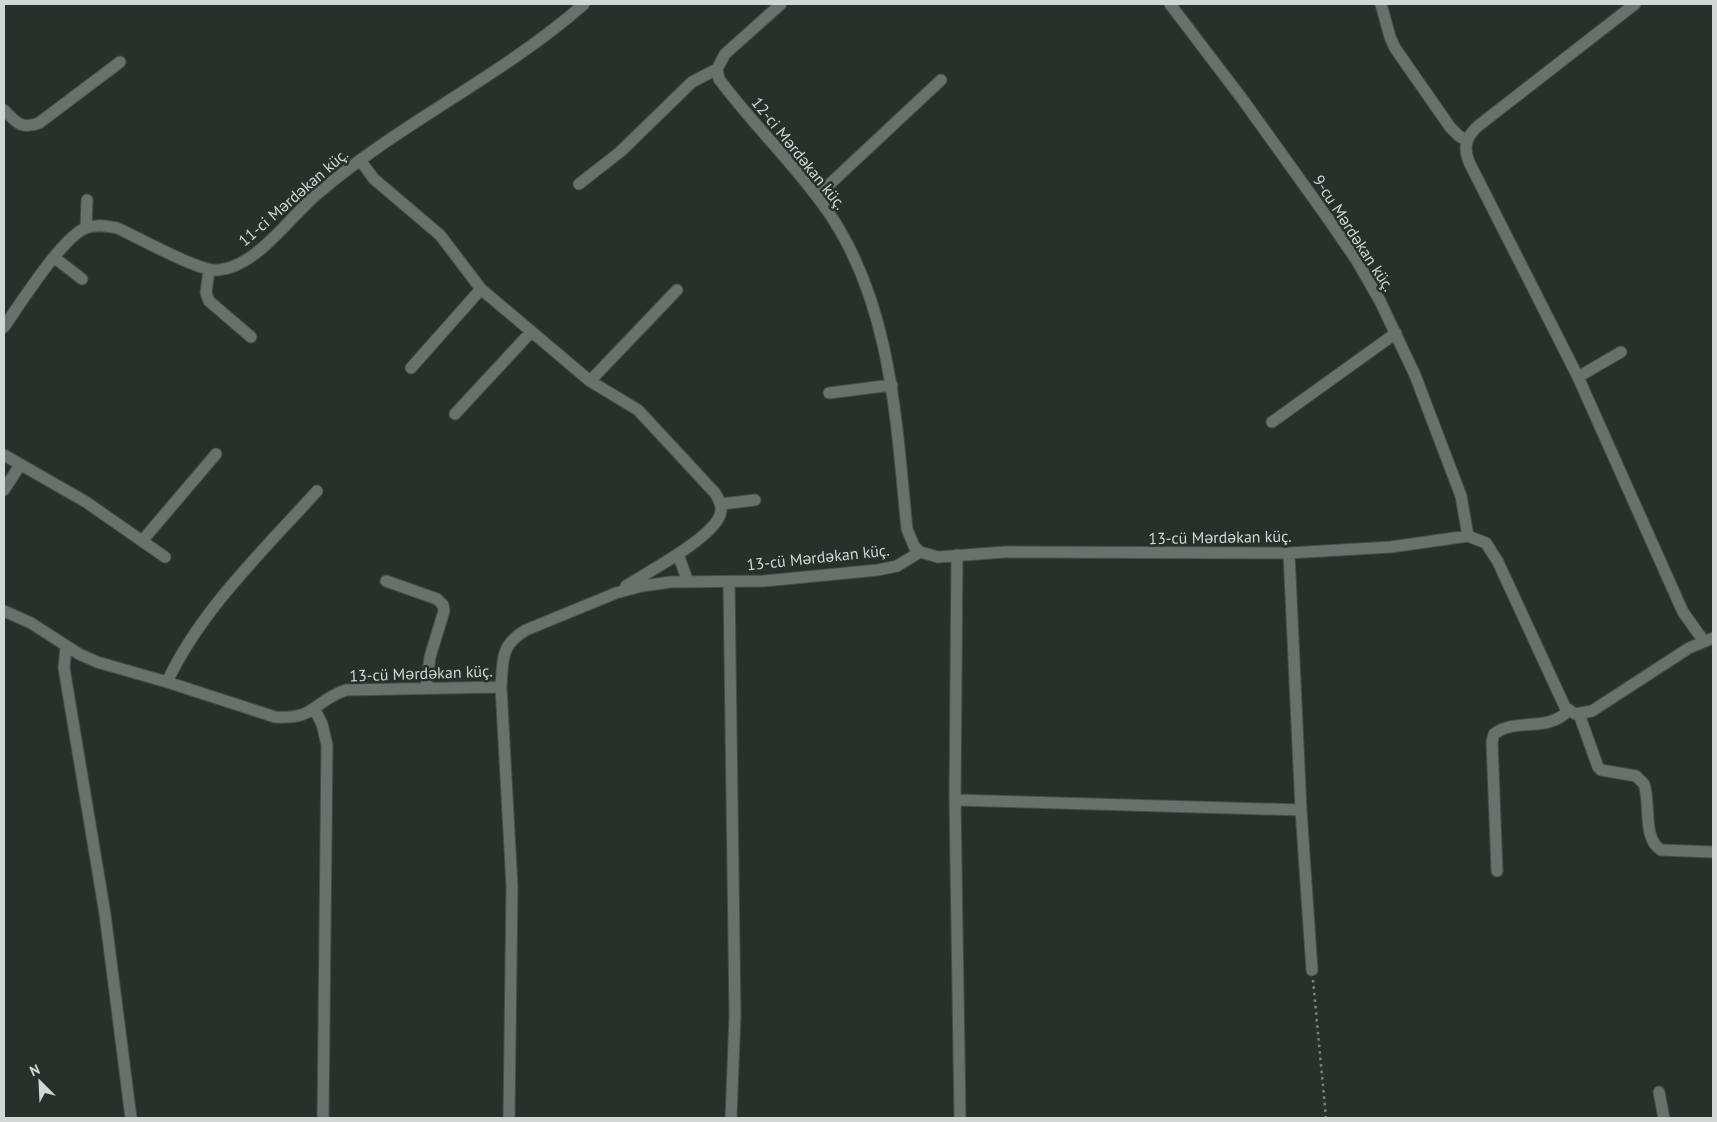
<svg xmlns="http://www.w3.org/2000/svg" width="1717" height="1122" viewBox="0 0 1717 1122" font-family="'PT Sans',sans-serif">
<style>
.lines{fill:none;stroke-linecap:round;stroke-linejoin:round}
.street-casing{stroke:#464d48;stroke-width:13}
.path{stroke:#7c847e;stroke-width:2.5;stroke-dasharray:2.5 4;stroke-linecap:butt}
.street{stroke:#68726a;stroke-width:11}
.labels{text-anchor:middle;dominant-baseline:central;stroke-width:5;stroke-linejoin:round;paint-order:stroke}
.street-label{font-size:16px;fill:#d1d7d2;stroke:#273029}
</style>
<rect width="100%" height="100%" fill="#273029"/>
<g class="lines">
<g class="street-casing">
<path id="street" d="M 781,4 L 725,54 L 717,69 L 719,79 C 753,125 796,165 829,213 C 892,306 896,422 907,529 L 914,546 L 920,552 L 938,557 L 1005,552 L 1289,553 L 1391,547 L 1468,536 L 1486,543 L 1498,562 L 1565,707 L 1575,714 L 1592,711 L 1689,648 L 1713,638
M 1170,4 L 1243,100 L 1329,220 L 1357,261 L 1380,301 L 1415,375 L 1461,496 L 1468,536
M 1381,4 L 1390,37 L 1395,48 L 1450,127 L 1459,136 L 1466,140
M 1635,4 L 1478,126 C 1466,137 1463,147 1469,162 L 1578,377 L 1683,612 L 1703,640
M 4,110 C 16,122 21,130 39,123 L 120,62
M 360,160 L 374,179 L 440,235 L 481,289 L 590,381 L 638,410 L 715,493 C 719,500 723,506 720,515 C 712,538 648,572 626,586
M 579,184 L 620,152 L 692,82 L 717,69
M 817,196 L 941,80
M 86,228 L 87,200
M 55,258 L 82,279
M 209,270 L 206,293 L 209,301 L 251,337
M 4,327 C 20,304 63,236 86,228 C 96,224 107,226 117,228 C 138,237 199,272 218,270 C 256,267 288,219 316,195 C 399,123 501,77 584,4
M 411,368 L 481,289
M 1578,377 L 1621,352
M 590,381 L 677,290
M 829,393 L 892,385
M 455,414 L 531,332
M 1272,422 L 1396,333
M 4,455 L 86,502 L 165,557
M 4,490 L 20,465
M 721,504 L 755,500
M 142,541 L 216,454
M 1289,553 L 1301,810 L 1312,970
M 678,554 L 688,582
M 957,555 L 955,800 L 960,1118
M 386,581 L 437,599 L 443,605 L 444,611 L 430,657 L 426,688
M 729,583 L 735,1015 L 731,1118
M 4,611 L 31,623 L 79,654 L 97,662 L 167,682 L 275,717 C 316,720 313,701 346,690 L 501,687 C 503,660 500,645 526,630 L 616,593 L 642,586 L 671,582 L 764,581 L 878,570 L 897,566 L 920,552
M 66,646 L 64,668 L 105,914 L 131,1118
M 167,682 C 201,609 264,550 317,491
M 501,687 L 512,886 L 509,1118
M 315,710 L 322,724 L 327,745 L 323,1118
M 1579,714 L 1598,767 L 1601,770 L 1636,776 L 1644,784 C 1651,804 1642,838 1661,850 L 1713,852
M 955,800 L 1301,810
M 1497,871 L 1492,742 L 1494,734 C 1517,717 1546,733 1568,711
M 1659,1092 L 1664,1118"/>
</g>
<path class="path" d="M 1313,980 L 1326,1118"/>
<use href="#street" class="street"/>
</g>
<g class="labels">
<g class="street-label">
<text transform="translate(799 153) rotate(51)">12-ci Mərdəkan küç.</text>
<text transform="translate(293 197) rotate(-41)">11-ci Mərdəkan küç.</text>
<text transform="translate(1354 233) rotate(57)">9-cu Mərdəkan küç.</text>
<text transform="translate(1220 537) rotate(-1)">13-cü Mərdəkan küç.</text>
<text transform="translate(818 557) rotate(-6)">13-cü Mərdəkan küç.</text>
<text transform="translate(421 673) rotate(-2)">13-cü Mərdəkan küç.</text>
</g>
</g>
<rect width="1717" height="1122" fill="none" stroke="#d1d7d2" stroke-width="10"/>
<g transform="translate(40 1082) rotate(336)" stroke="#273029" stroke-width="4" paint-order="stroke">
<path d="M0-4L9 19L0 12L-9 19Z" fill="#d1d7d2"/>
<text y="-8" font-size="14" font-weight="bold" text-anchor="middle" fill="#d1d7d2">N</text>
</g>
</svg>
